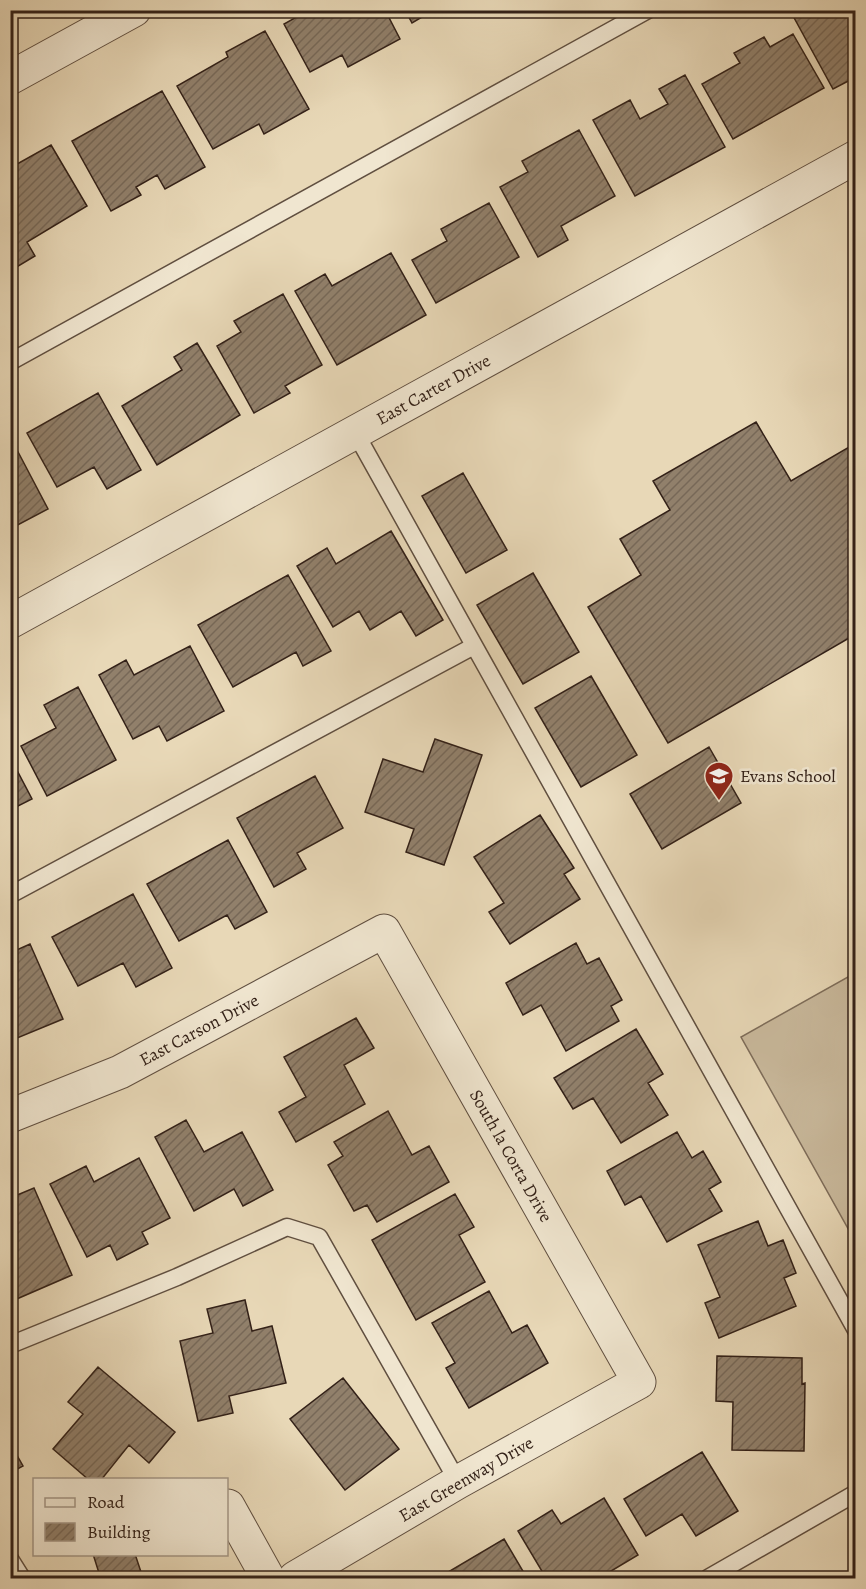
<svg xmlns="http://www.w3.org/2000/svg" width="866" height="1589" viewBox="0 0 866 1589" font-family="Alegreya,serif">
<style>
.garden{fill:#c9b99c;stroke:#7e6d5a;stroke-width:1.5}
.building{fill:url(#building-hatch);stroke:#332118;stroke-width:1.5}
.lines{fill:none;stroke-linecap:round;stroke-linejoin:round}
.lane-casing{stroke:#604f40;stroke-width:19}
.street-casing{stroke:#604f40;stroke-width:35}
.lane{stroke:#f0e6d0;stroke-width:16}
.street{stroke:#f0e6d0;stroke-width:33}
.labels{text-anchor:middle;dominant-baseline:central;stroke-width:5;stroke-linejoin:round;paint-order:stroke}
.street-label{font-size:18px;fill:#332118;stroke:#f0e6d0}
.poi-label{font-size:18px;fill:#332118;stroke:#f0e6d0;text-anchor:start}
</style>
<defs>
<pattern id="building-hatch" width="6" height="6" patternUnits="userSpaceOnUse" patternTransform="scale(1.5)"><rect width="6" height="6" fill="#91806b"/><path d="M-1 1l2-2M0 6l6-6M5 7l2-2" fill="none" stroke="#776857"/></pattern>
</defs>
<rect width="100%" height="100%" fill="#e8d8b7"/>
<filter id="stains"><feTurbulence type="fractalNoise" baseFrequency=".00333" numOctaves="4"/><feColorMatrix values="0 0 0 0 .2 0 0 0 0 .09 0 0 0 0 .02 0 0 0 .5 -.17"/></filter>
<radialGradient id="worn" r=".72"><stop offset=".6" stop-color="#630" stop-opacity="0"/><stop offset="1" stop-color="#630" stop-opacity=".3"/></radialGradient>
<path class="garden" d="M 855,973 L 855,1241 L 741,1037 Z"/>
<path class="building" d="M 309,10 L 385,10 L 400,39 L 348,67 L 342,55 L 310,72 L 284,24 Z
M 405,10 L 434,10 L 412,23 Z
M 798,10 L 856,10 L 856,77 L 833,89 L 792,14 Z
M 265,31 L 309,109 L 264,134 L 259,124 L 213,149 L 177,86 L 228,57 L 226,52 Z
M 793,34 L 824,88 L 733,139 L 702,84 L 740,63 L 734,53 L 764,37 L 770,47 Z
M 685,75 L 725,147 L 635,196 L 593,120 L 630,100 L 640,119 L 668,104 L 659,89 Z
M 162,91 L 205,167 L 165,189 L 157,175 L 136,187 L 141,195 L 111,211 L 72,141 Z
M 579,130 L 615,196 L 561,226 L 568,240 L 538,257 L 500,187 L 528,172 L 522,161 Z
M 51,145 L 87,206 L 27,242 L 35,256 L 15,268 L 10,261 L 10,168 Z
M 489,203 L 519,257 L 436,303 L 412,260 L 447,241 L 441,229 Z
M 391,253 L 426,315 L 337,365 L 295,291 L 325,274 L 332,286 Z
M 283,294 L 322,365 L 285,386 L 290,393 L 254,413 L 217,346 L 241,332 L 234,321 Z
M 197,343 L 240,415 L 157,465 L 122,406 L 182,370 L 174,357 Z
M 98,393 L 141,470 L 107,489 L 94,467 L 57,487 L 27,433 Z
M 756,422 L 791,481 L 856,443 L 856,634 L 668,743 L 588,607 L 641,575 L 620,539 L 670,510 L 653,481 Z
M 16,448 L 48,509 L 10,529 L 10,451 Z
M 463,473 L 507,550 L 466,573 L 422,496 Z
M 391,531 L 443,620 L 416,636 L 401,611 L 370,630 L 359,611 L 333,627 L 297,566 L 327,548 L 336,564 Z
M 533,573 L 579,652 L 523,684 L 477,605 Z
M 288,575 L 331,651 L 303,666 L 296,652 L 233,687 L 198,625 Z
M 190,646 L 224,711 L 167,741 L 159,726 L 133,739 L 99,675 L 126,660 L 134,675 Z
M 591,676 L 637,755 L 581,787 L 535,708 Z
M 78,687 L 116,760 L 47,796 L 21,746 L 56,728 L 44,705 Z
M 435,739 L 482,755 L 444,865 L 406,852 L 414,829 L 365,812 L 383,759 L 423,772 Z
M 709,747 L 741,803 L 662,849 L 630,794 Z
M 10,757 L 32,799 L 10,810 Z
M 315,776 L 343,828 L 297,853 L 306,869 L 274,887 L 237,818 Z
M 540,815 L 574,868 L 564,874 L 580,899 L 510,944 L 489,912 L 504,903 L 474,857 Z
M 228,840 L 267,912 L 235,929 L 227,915 L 179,941 L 147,884 Z
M 133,894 L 172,968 L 136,987 L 123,963 L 78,986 L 52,937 Z
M 576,943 L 587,964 L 599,958 L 622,1000 L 611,1006 L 619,1021 L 566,1051 L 541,1005 L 523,1015 L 506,983 Z
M 30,944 L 63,1019 L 10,1041 L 10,953 Z
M 356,1018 L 374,1048 L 344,1065 L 365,1104 L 296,1142 L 279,1112 L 306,1097 L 284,1057 Z
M 636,1029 L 663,1074 L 648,1083 L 668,1115 L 621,1143 L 593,1098 L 573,1109 L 554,1078 Z
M 388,1111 L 412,1155 L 429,1146 L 449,1182 L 377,1222 L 367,1205 L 354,1211 L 328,1165 L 343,1156 L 334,1142 Z
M 186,1120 L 204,1152 L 242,1132 L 273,1190 L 243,1206 L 234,1189 L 194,1211 L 155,1137 Z
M 677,1132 L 692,1158 L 703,1151 L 721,1182 L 709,1189 L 722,1211 L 667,1242 L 641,1196 L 625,1205 L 607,1171 Z
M 139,1158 L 170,1218 L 142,1232 L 148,1244 L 117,1260 L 110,1245 L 87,1257 L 50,1184 L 86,1166 L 94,1182 Z
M 34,1188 L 72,1275 L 12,1301 L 10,1198 Z
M 455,1194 L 474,1227 L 459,1235 L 485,1282 L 416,1320 L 372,1240 Z
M 758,1221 L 768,1246 L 783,1240 L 796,1273 L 784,1278 L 796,1306 L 719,1338 L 705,1303 L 720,1297 L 698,1245 Z
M 489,1291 L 512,1333 L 527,1325 L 548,1363 L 469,1408 L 446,1368 L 455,1363 L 432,1323 Z
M 245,1300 L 252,1331 L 272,1326 L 286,1383 L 229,1396 L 233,1413 L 198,1421 L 180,1341 L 213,1333 L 207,1309 Z
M 717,1356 L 802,1358 L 802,1384 L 805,1383 L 804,1451 L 732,1450 L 733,1402 L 716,1401 Z
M 98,1367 L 175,1432 L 149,1463 L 129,1445 L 101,1480 L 89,1480 L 53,1449 L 83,1414 L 68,1402 Z
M 343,1378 L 399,1449 L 345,1490 L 290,1419 Z
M 10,1443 L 23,1466 L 10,1473 Z
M 702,1452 L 738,1511 L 696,1536 L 682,1514 L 646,1536 L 624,1499 Z
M 604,1498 L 638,1555 L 606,1574 L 609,1578 L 546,1578 L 518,1531 L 552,1510 L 561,1524 Z
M 504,1539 L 527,1578 L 438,1578 Z
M 93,1554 L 135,1554 L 143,1578 L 79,1578 L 99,1573 Z"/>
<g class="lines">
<g class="lane-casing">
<path id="lane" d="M 10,362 L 648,10
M 355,432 L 856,1330
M 10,895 L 474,646
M 10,1345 L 177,1277 L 287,1227 L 319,1237 L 458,1482
M 10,1559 L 22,1578
M 708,1578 L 856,1493"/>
</g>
<g class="street-casing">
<g id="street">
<path d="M 10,78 L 134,10"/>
<path id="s1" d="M 10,622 L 856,157"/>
<path id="s2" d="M 10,1116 L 120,1072 L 384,931 L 639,1382 L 458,1482 L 295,1578"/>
<path d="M 228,1506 L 268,1578"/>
</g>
</g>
<use href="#lane" class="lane"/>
<use href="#street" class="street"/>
</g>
<defs>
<g id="school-pin" transform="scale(1.5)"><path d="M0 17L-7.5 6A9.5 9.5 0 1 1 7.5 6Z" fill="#8f2418" stroke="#f0e6d0"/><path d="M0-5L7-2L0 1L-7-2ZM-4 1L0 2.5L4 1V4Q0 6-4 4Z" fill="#fff"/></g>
</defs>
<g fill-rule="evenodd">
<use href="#school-pin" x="719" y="776"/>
</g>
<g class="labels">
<g class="street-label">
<text stroke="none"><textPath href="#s1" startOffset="483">East Carter Drive</textPath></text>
<text stroke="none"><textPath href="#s2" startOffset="208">East Carson Drive</textPath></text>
<text stroke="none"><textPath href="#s2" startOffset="676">South la Corta Drive</textPath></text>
<text transform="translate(466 1479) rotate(-30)">East Greenway Drive</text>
</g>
<g class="poi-label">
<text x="740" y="776">Evans School</text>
</g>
</g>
<rect width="866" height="1589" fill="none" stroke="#e8d8b7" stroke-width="36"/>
<rect x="12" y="12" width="842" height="1565" fill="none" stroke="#332118" stroke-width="3"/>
<rect x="18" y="18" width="830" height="1553" fill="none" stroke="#332118" stroke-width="1.5"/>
<rect x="33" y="1478" width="195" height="78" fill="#f0e6d0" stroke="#a49786" stroke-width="1.5"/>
<rect x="45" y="1498" width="30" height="9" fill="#f0e6d0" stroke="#a49786" stroke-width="1.5"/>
<text x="87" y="1508" font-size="18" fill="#332118">Road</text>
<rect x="45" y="1523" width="30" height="18" fill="url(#building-hatch)" stroke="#a49786" stroke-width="1.5"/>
<text x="87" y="1538" font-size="18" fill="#332118">Building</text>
<rect width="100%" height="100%" filter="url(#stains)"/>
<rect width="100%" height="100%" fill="url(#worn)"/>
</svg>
